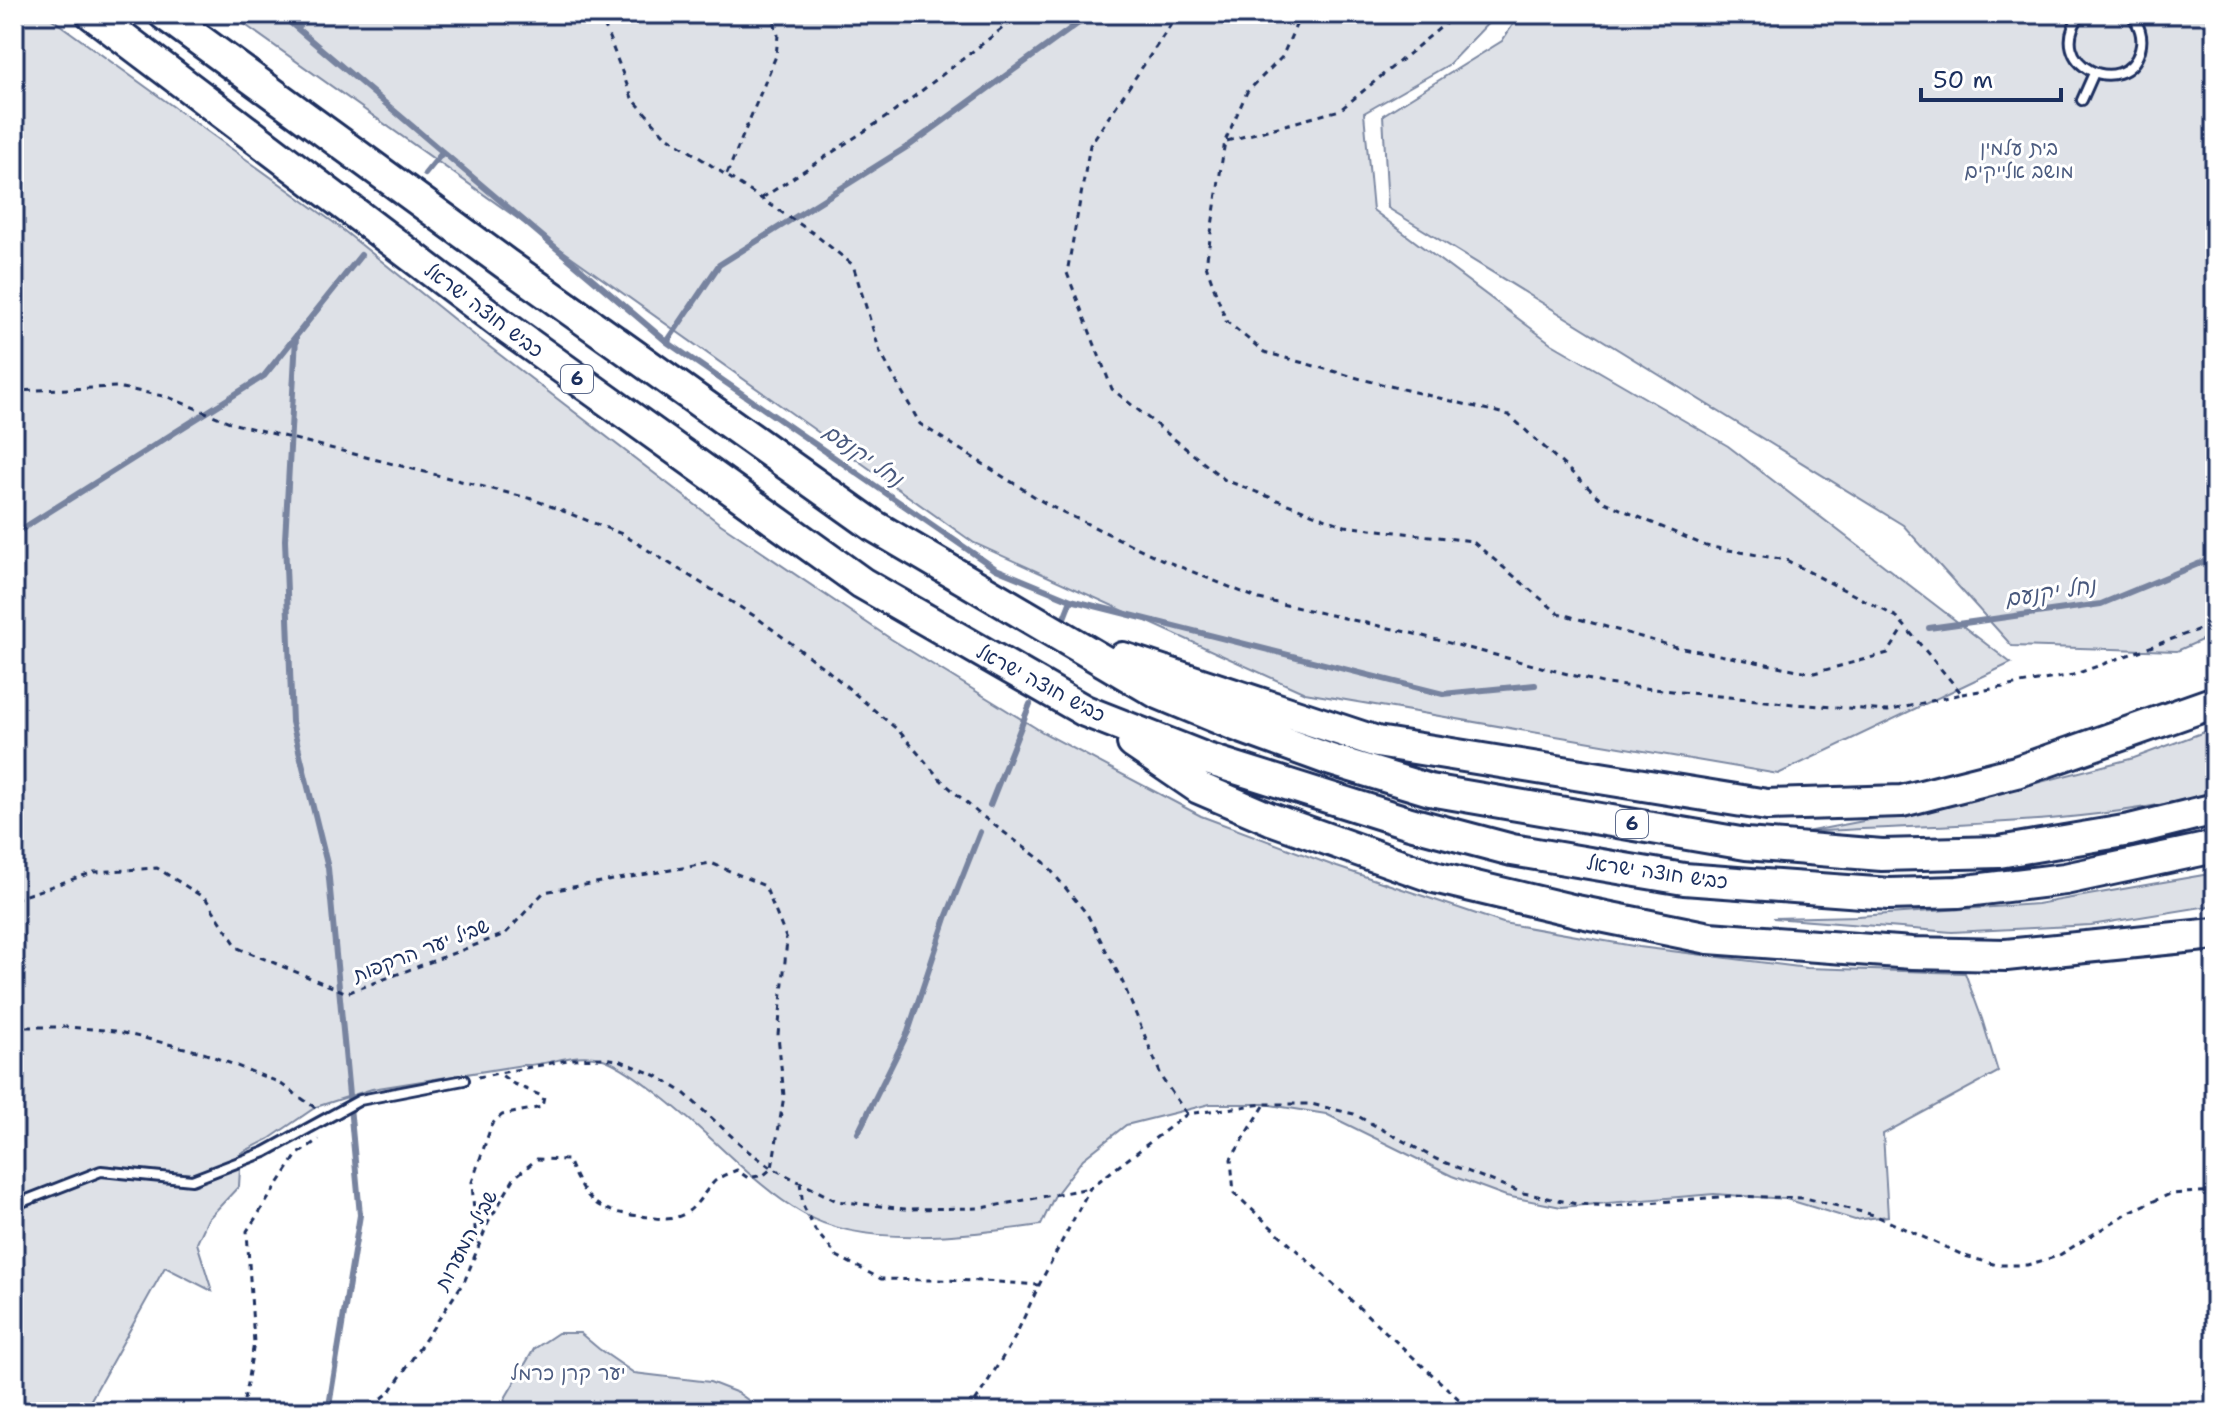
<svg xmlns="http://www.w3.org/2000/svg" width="2229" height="1426" viewBox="0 0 2229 1426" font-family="'Shantell Sans','Playpen Sans Hebrew',sans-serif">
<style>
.green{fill:#dee1e7;stroke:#7c88a2;stroke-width:2}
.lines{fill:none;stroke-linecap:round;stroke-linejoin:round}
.stream{stroke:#77839f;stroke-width:6}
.service-casing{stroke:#1b2f5e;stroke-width:14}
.motorway-casing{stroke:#1b2f5e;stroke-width:36}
.path{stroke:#1b2f5e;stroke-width:3;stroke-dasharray:6 6;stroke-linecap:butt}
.service{stroke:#fff;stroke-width:8}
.motorway{stroke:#fff;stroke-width:30}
.labels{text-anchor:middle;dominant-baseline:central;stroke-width:6;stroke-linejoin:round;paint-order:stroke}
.shield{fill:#fff;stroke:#5f6d8e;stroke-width:2}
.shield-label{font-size:18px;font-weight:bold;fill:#1b2f5e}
.park-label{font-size:20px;fill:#4c5c80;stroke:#fff}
.street-label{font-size:20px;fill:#1b2f5e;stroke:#fff}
.water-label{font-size:22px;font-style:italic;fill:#49597e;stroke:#fff}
</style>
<rect width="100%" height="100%" fill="#fff"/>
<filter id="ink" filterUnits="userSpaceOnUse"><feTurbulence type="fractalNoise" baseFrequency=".0125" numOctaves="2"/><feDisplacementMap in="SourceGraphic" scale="16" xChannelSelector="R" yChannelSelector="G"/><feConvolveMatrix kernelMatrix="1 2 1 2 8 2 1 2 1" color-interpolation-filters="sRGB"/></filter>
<g filter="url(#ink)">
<path class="green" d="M 14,14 L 45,14 L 333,222 L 456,321 L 719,523 L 891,639 L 1044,733 L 1201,816 L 1337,867 L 1503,923 L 1639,947 L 1807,968 L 1965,973 L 1982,1019 L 1998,1072 L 1883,1134 L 1888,1216 L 1855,1220 L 1786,1199 L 1714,1194 L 1561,1207 L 1506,1196 L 1452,1176 L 1326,1114 L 1264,1104 L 1210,1104 L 1126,1125 L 1083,1159 L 1054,1197 L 1041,1225 C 973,1234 863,1250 802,1213 C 764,1191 732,1157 699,1128 C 677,1109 628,1066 600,1058 C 573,1051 549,1066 523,1065 L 372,1089 L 316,1107 L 269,1139 L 241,1153 L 239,1186 L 208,1219 L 197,1243 L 212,1291 L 165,1267 L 84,1412 L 14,1412 Z
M 230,14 L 1497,14 L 1448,65 L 1364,113 L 1373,210 L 1552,344 L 1728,446 L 2011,663 L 1778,774 L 1305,693 L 974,543 Z
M 1520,14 L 2215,14 L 2215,634 L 2177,651 L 2012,646 L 1903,525 L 1388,208 L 1383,115 L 1502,41 Z
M 2215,728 L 2215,793 C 2083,826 1941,824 1806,832 L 1963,802 L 2134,758 Z
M 2215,873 L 2215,905 L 2091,925 L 1952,932 L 1773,918 L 1858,916 L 2037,904 Z
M 558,1333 L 580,1333 L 599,1349 L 634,1373 L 710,1382 L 738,1393 L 765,1412 L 511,1412 L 504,1400 L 534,1349 Z"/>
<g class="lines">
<path class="stream" d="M 280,14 L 667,342 L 996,569 L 1071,600 L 1443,694 L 1535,685
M 297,28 L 312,14
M 425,174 L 443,152
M 296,337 L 285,540 L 292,722 L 328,868 L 360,1215 L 328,1412
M 667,342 L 719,265 L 910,145 L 1091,14
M 14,534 L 264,376 L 361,255
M 1064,618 L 1071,600
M 1929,628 L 2101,604 L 2215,557
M 990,805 L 1030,704
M 858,1133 L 908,1032 L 946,918 L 980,832"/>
<g class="service-casing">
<path id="service" d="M 2081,14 C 2042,65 2125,101 2140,50 C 2144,36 2139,25 2131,14
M 2082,100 L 2094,73
M 14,1205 L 101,1171 L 192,1180 L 265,1152 L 360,1100 L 464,1080"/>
</g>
<g class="motorway-casing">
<path id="motorway" d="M 92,14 L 504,326 L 862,583 L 1085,711 L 1207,759 L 1410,823 L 1512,850 L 1684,879 L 1889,894 L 1958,892 L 2065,879 L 2215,847
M 164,14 L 506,264 L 874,526 L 1158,693 L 1235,725 L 1328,759 L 1430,790 L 1746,844 L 1882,855 L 1999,852 L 2130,830 L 2215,809
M 1123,658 L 1377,742 L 1767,805 L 1902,801 L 2016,772 L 2215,702
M 1133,743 L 1199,788 L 1271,819 L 1434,877 L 1576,911 L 1709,938 L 1912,953 L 2006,955 L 2215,934"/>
</g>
<path class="path" d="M 600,14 L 632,98 L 664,134 L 813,233 L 853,265 L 880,352 L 920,424 L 1048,505 L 1161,559 L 1259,599 L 1411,633 L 1606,684 L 1794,704 L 1888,711 L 1962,694 L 1897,617 L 1786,560 L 1706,546 L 1604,502 L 1509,415 L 1365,380 L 1264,352 L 1226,321 L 1206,265 L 1225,141 L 1247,92 L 1282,57 L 1301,14
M 1178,14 L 1090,145 L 1067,273 L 1112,389 L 1225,480 L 1345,526 L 1472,541 L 1558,613 L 1672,646 L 1814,673 L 1888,653 L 1904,628
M 1227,141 L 1340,110 L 1457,14
M 727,174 L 776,56 L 778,35 L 772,14
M 762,198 L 894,112 L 1021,14
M 14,391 L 117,387 L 168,397 L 235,424 L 532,499 L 622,534 L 756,617 L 827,670 L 899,731 L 941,780 L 978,813 L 1044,862 L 1087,914 L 1123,983 L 1163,1080 L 1187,1114
M 1962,694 L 2073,675 L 2197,630 L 2215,626
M 14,899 L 94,872 L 157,868 L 206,899 L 238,948 L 347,993 L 505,934 L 544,892 L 711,863 L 765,886 L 787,940 L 778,1035 L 784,1096 L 772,1168 L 764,1175 L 748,1178 L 737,1170 C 730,1173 720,1176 714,1182 C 703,1193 698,1206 684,1214 C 671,1221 662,1219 648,1217 C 599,1212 587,1206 568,1160 L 537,1159 L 515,1177 L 488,1223 L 465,1280 L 390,1392 L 364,1412
M 14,1027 L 68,1027 L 115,1031 L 201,1052 L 278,1082 L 317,1109
M 478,1077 L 573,1059 L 603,1058 L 619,1060 L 657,1076 L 684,1093 L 748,1151 L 772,1168 L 837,1201 L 905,1209 L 982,1208 L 1090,1188
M 1264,1106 L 1231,1159 L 1234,1193 L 1473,1412
M 800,1182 L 803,1205 L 815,1230 L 837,1256 L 881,1279 L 984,1281 L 1039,1285
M 476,1243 L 472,1182 L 492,1124 L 502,1115 L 542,1107 L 544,1097 L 512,1083 L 500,1074
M 242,1412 L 254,1343 L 247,1231 L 297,1155 L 319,1139
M 969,1412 L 1014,1339 L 1039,1285 L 1090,1188 L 1187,1114 L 1264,1104 L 1311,1104 L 1354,1114 L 1436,1159 L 1523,1193 L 1577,1204 L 1610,1206 L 1731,1196 L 1805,1198 L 1874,1215 L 1965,1256 L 1997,1265 L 2027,1265 L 2058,1256 L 2131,1211 L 2170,1194 L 2215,1191"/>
<use href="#service" class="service"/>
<use href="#motorway" class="motorway"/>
</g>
</g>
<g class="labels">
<g class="shield">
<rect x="561" y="365" width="32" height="28" rx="6"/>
<rect x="1616" y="810" width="32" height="28" rx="6"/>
</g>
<g class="shield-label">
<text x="577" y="379">6</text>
<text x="1632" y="824">6</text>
</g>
<g class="park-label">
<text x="2019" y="148">בית עלמין<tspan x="2019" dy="23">מושב אלייקים</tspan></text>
<text x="568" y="1373">יער קרן כרמל</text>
</g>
<g class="street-label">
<text transform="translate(484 310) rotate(37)">כביש חוצה ישראל</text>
<text transform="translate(1041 683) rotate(28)">כביש חוצה ישראל</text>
<text transform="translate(1657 872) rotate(8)">כביש חוצה ישראל</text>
<text transform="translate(421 950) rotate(-21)">שביל יער הרקפות</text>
<text transform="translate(466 1240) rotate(-62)">שביל המערות</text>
</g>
<g class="water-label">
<text transform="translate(863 455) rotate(35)">נחל יקנעם</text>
<text transform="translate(2050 592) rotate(-9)">נחל יקנעם</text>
</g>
</g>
<rect width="2229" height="1426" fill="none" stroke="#fff" stroke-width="48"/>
<rect x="24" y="24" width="2181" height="1378" fill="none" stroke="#1b2f5e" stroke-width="3" filter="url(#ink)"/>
<path d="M1921 88v12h140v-12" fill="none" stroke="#1b2f5e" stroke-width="4"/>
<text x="1933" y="88" font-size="24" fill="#1b2f5e" stroke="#ffffff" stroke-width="6" paint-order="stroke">50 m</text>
</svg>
